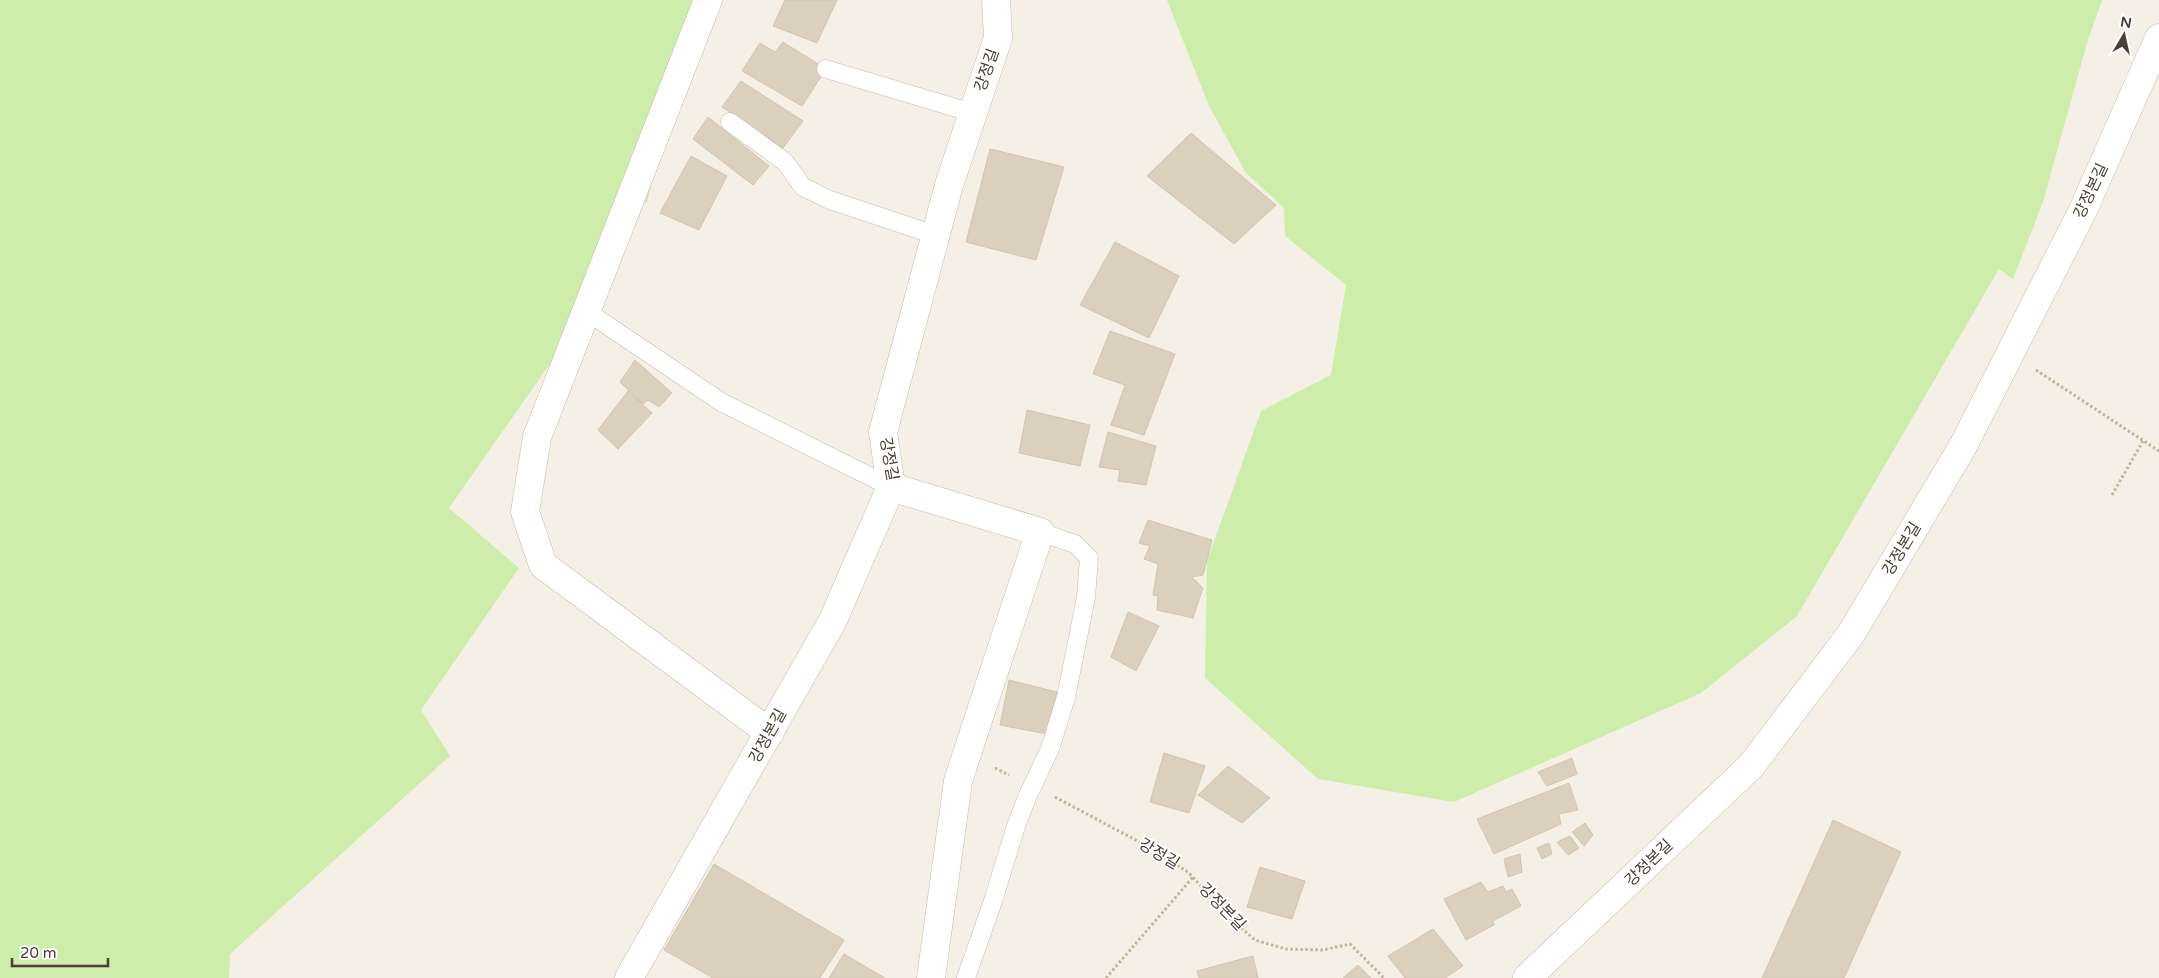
<svg xmlns="http://www.w3.org/2000/svg" width="2159" height="978" viewBox="0 0 2159 978" font-family="'Varela Round','Noto Sans KR',sans-serif">
<style>
.green{fill:#ceedaa}
.building{fill:#dbcfbd;stroke:#d3c4ac}
.lines{fill:none;stroke-linecap:round;stroke-linejoin:round}
.lane-casing{stroke:#c4bbaa;stroke-width:19}
.street-casing{stroke:#c4bbaa;stroke-width:29}
.path{stroke:#c5b597;stroke-width:3;stroke-dasharray:2.5 2.5;stroke-linecap:butt}
.lane{stroke:#fff;stroke-width:18}
.street{stroke:#fff;stroke-width:28}
.labels{text-anchor:middle;dominant-baseline:central;stroke-width:4;stroke-linejoin:round;paint-order:stroke}
.street-label{font-size:16px;fill:#484134;stroke:#fff}
</style>
<rect width="100%" height="100%" fill="#f5f0e6"/>
<path class="green" d="M 0,0 L 694,0 L 647,203 L 620,190 L 570,335 L 449,508 L 519,568 L 421,710 L 450,756 L 230,954 L 229,978 L 0,978 Z
M 1167,0 L 2102,0 L 2087,43 L 2043,202 L 2013,279 L 1999,269 L 1797,616 L 1701,693 L 1454,802 L 1318,779 L 1205,678 L 1207,561 L 1261,411 L 1331,375 L 1346,285 L 1285,236 L 1284,208 L 1246,173 L 1209,106 Z"/>
<path class="building" d="M 785,0 L 837,0 L 817,43 L 773,26 Z
M 783,42 L 826,69 L 802,106 L 742,71 L 760,43 L 775,52 Z
M 741,81 L 803,121 L 783,148 L 722,107 Z
M 708,117 L 769,166 L 753,185 L 693,139 Z
M 1191,133 L 1276,205 L 1234,244 L 1147,176 Z
M 990,149 L 1064,167 L 1036,260 L 966,242 Z
M 691,156 L 727,176 L 699,230 L 660,213 Z
M 1115,242 L 1179,276 L 1149,338 L 1080,305 Z
M 1110,331 L 1175,354 L 1144,435 L 1111,425 L 1125,385 L 1093,374 Z
M 635,360 L 672,393 L 659,407 L 648,400 L 643,404 L 620,382 Z
M 628,391 L 652,413 L 618,449 L 598,430 Z
M 1027,410 L 1090,425 L 1080,466 L 1019,453 Z
M 1108,432 L 1156,446 L 1146,485 L 1118,481 L 1120,470 L 1099,467 Z
M 1148,520 L 1212,540 L 1203,575 L 1192,577 L 1203,588 L 1193,618 L 1157,610 L 1158,596 L 1153,595 L 1158,564 L 1144,559 L 1150,546 L 1139,543 Z
M 1128,612 L 1159,626 L 1136,671 L 1111,657 Z
M 1009,680 L 1057,692 L 1047,734 L 1000,725 Z
M 1164,753 L 1205,766 L 1189,813 L 1150,802 Z
M 1572,758 L 1577,774 L 1547,786 L 1538,772 Z
M 1228,766 L 1270,798 L 1242,823 L 1198,795 Z
M 1569,783 L 1578,810 L 1559,814 L 1561,824 L 1494,854 L 1477,819 Z
M 1833,820 L 1901,852 L 1844,978 L 1762,978 Z
M 1585,823 L 1593,835 L 1584,846 L 1572,832 Z
M 1570,836 L 1579,848 L 1568,855 L 1557,842 Z
M 1549,843 L 1552,854 L 1542,859 L 1537,848 Z
M 1520,854 L 1522,872 L 1508,877 L 1504,859 Z
M 714,864 L 844,940 L 820,978 L 713,978 L 664,950 Z
M 1260,867 L 1305,881 L 1292,919 L 1247,907 Z
M 1481,882 L 1488,892 L 1503,886 L 1506,892 L 1512,889 L 1521,906 L 1493,921 L 1494,925 L 1466,940 L 1444,899 Z
M 1433,929 L 1463,966 L 1445,978 L 1405,978 L 1388,956 Z
M 844,954 L 885,978 L 829,978 Z
M 1253,956 L 1258,978 L 1199,978 L 1197,971 Z
M 1358,965 L 1371,978 L 1343,978 Z"/>
<g class="lines">
<g class="lane-casing">
<path id="lane" d="M 826,69 L 973,113
M 730,122 L 785,162 L 803,187 L 830,200 L 935,235
M 586,311 L 721,402 L 891,487
M 966,978 L 993,901 L 1016,826 L 1028,795 L 1050,749 L 1066,697 L 1086,597 L 1089,558 L 1075,544 L 1040,532"/>
</g>
<g class="street-casing">
<path id="street" d="M 708,0 L 537,437 L 525,512 L 543,565 L 770,733
M 891,487 L 1040,532 L 958,781 L 931,978
M 891,487 L 883,432 L 949,185 L 998,38 L 996,0
M 629,978 L 833,620 L 891,487
M 1527,978 L 1751,766 L 1851,634 L 1963,446 L 2083,210 L 2159,38"/>
</g>
<path class="path" d="M 2036,370 L 2159,451
M 2112,495 L 2143,441
M 995,768 L 1009,775
M 1055,797 L 1147,846 L 1188,872 L 1231,919 L 1255,940 L 1286,949 L 1323,950 L 1350,944 L 1384,978
M 1106,978 L 1193,877"/>
<use href="#lane" class="lane"/>
<use href="#street" class="street"/>
</g>
<g class="labels">
<g class="street-label">
<text transform="translate(987 70) rotate(-71)">강정길</text>
<text transform="translate(2091 191) rotate(-65)">강정본길</text>
<text transform="translate(889 459) rotate(80)">강정길</text>
<text transform="translate(1902 549) rotate(-59)">강정본길</text>
<text transform="translate(768 736) rotate(-61)">강정본길</text>
<text transform="translate(1159 854) rotate(31)">강정길</text>
<text transform="translate(1649 863) rotate(-44)">강정본길</text>
<text transform="translate(1222 907) rotate(46)">강정본길</text>
</g>
</g>
<g transform="translate(2124 35) rotate(9)" stroke="#ffffff" stroke-width="4" paint-order="stroke">
<path d="M0-4L9 19L0 12L-9 19Z" fill="#484134"/>
<text y="-8" font-size="14" font-weight="bold" text-anchor="middle" fill="#484134">N</text>
</g>
<path d="M12 958v8h96v-8" fill="none" stroke="#484134" stroke-width="2.5"/>
<text x="20" y="958" font-size="15" fill="#484134" stroke="#ffffff" stroke-width="4" paint-order="stroke">20 m</text>
</svg>
